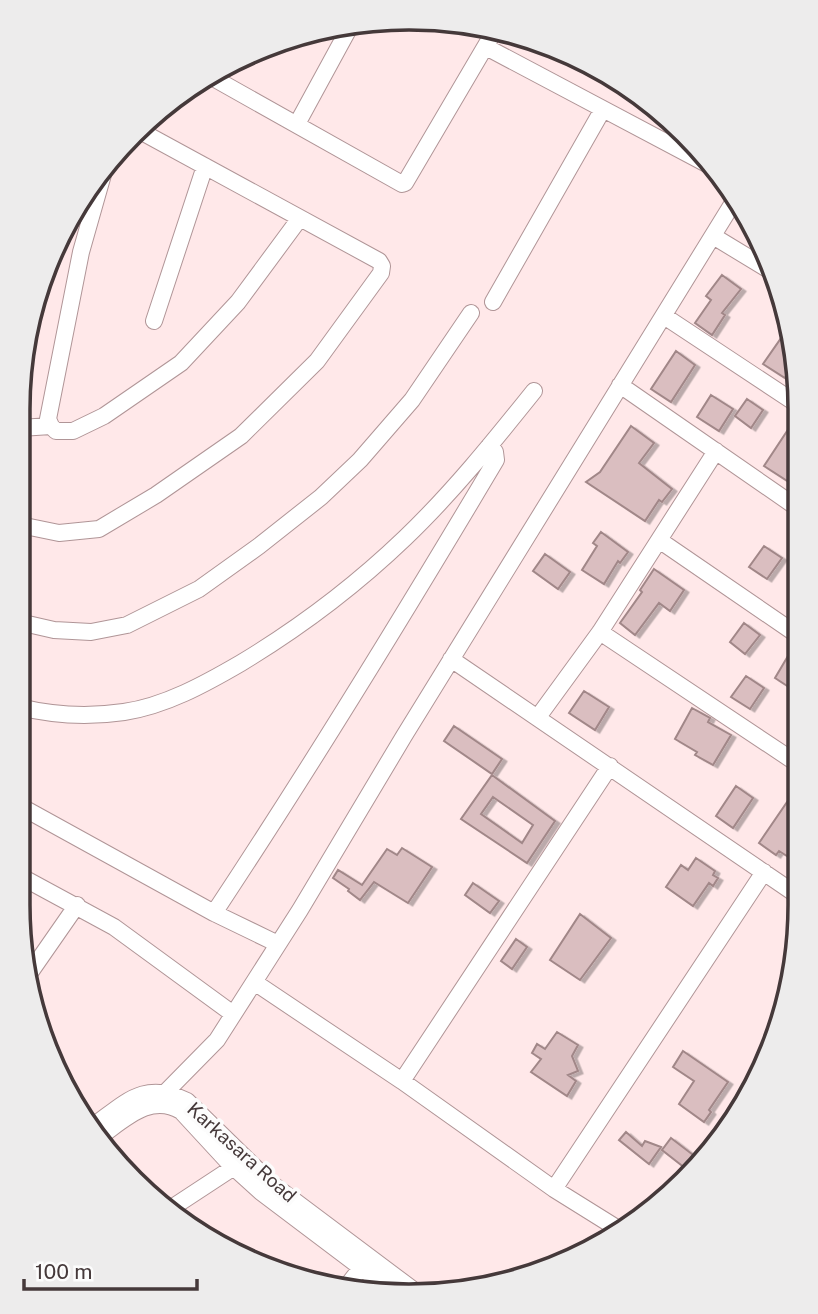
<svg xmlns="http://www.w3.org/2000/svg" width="818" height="1314" viewBox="0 0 818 1314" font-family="'Public Sans',sans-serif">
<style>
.building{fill:#dabec0;stroke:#a18788;stroke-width:2;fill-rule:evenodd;filter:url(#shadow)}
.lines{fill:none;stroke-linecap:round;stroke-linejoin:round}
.minor-casing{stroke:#b09597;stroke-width:18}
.minor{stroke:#fff;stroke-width:16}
.labels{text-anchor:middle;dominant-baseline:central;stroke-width:7;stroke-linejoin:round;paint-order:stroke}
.street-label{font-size:19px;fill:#45393a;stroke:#fcfcfc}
.rim{fill:none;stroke:#45393a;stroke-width:3.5}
</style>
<defs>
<filter id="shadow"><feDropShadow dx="4.5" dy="2.5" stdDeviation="0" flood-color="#0004"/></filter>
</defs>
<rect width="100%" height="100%" fill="#ffe8e9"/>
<path class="building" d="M 722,275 L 741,289 L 722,313 L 725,315 L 712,335 L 695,323 L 711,300 L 706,296 Z
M 786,331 L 794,363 L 785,378 L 763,364 Z
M 676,351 L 695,365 L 671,402 L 651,389 Z
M 711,395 L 733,409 L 719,431 L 697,417 Z
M 747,399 L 763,410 L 751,428 L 735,416 Z
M 797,416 L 799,416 L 799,451 L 793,461 L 799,464 L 799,471 L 792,484 L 764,466 Z
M 631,426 L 654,443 L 639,463 L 672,489 L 662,502 L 659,500 L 645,521 L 586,482 L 600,472 Z
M 601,532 L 628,552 L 620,563 L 618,561 L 604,584 L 582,570 L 597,546 L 593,543 Z
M 764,546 L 782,558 L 767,579 L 749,567 Z
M 545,554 L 570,572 L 558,589 L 533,571 Z
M 654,569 L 684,590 L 670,611 L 659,603 L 635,635 L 620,623 L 642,592 L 640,590 Z
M 744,623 L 760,635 L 745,654 L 730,642 Z
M 788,656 L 798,663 L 798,693 L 775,678 Z
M 746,676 L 764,688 L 750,709 L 731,697 Z
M 584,691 L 609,707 L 595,730 L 569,713 Z
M 692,708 L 710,718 L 708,722 L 731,735 L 713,765 L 695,755 L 697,752 L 675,739 Z
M 454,726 L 502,759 L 492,774 L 444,741 Z
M 492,775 L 555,821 L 527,863 L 461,819 ZM 493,797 L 533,825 L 522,843 L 481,814 Z
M 736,786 L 753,798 L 733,828 L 716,816 Z
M 798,786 L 798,863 L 779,851 L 776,855 L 759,843 Z
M 402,848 L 432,867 L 408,903 L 374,882 L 360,900 L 348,891 L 349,889 L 333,878 L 338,870 L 362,885 L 387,849 L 397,855 Z
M 696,858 L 715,871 L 713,875 L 718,878 L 713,886 L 709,883 L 693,906 L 666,887 L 681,865 L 688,870 Z
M 473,883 L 499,901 L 490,913 L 465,895 Z
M 580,914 L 611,938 L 580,980 L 550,960 Z
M 516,939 L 527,947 L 512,969 L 501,961 Z
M 557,1032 L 578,1045 L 572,1056 L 578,1071 L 568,1075 L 576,1081 L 567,1096 L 531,1072 L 541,1059 L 532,1053 L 537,1044 L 545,1049 Z
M 683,1051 L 728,1082 L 709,1110 L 711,1112 L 704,1122 L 679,1104 L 694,1081 L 673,1067 Z
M 626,1132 L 642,1146 L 645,1141 L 661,1147 L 649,1164 L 619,1140 Z
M 671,1138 L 701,1161 L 690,1172 L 662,1150 Z"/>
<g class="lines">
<g class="minor-casing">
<path id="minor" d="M 486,47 L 720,171
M 208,75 L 402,184 L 405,183 L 495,30
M 297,124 L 352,23
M 713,236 L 769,270
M 493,302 L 603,109
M 664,316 L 800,406
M 154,321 L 205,166
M 620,385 L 799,509
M 51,426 L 48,419 L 81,252 L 106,164
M 20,428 L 51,426 L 56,431 L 73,431 L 104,416 L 181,363 L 238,302 L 300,218
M 20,525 L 59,533 L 99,529 L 156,495 L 241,436 L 317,361 L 381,273 L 382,266 L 379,261 L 142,132
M 659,540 L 799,636
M 19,622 L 54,630 L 91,632 L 127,625 L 199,589 L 259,546 L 321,497 L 360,460 L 412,400 L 471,313
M 600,632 L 798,764
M 451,659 L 797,895
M 19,707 C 52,715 90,717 124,712 C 165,706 205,684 241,663 C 299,628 356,585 405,538 C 452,493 494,441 534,391
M 538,717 L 600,632 L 716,451
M 18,805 L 214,913 L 278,944
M 18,875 L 114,927 L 233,1014
M 214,913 C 312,765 405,613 496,460 L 495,452 L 490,445
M 29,974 L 77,905
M 254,982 L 402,1081 L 554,1189 L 623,1232
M 402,1081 L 610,766
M 154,1104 L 217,1040 L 300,910 L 404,736 L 736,198
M 89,1129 C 125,1104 143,1079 187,1101 L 272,1184 L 420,1295
M 98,1138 C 123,1121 150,1092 181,1111 L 229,1163 L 261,1192 L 396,1294
M 554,1189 L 764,872
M 167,1211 L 234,1167
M 347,1286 L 361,1268"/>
</g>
<use href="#minor" class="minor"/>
</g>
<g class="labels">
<g class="street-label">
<text transform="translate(242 1152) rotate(42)">Karkasara Road</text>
</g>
</g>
<path d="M0 0H818V1314H0ZM409 30H409A379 379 0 0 1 788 409V905A379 379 0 0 1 409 1284H409A379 379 0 0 1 30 905V409A379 379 0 0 1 409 30Z" fill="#edecec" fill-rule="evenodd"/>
<path class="rim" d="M409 30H409A379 379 0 0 1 788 409V905A379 379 0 0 1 409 1284H409A379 379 0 0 1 30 905V409A379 379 0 0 1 409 30Z"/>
<path d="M24 1279v10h173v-10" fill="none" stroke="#45393a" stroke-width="3.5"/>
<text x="35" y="1279" font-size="21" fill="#45393a" stroke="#fcfcfc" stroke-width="5" paint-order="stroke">100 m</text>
</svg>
